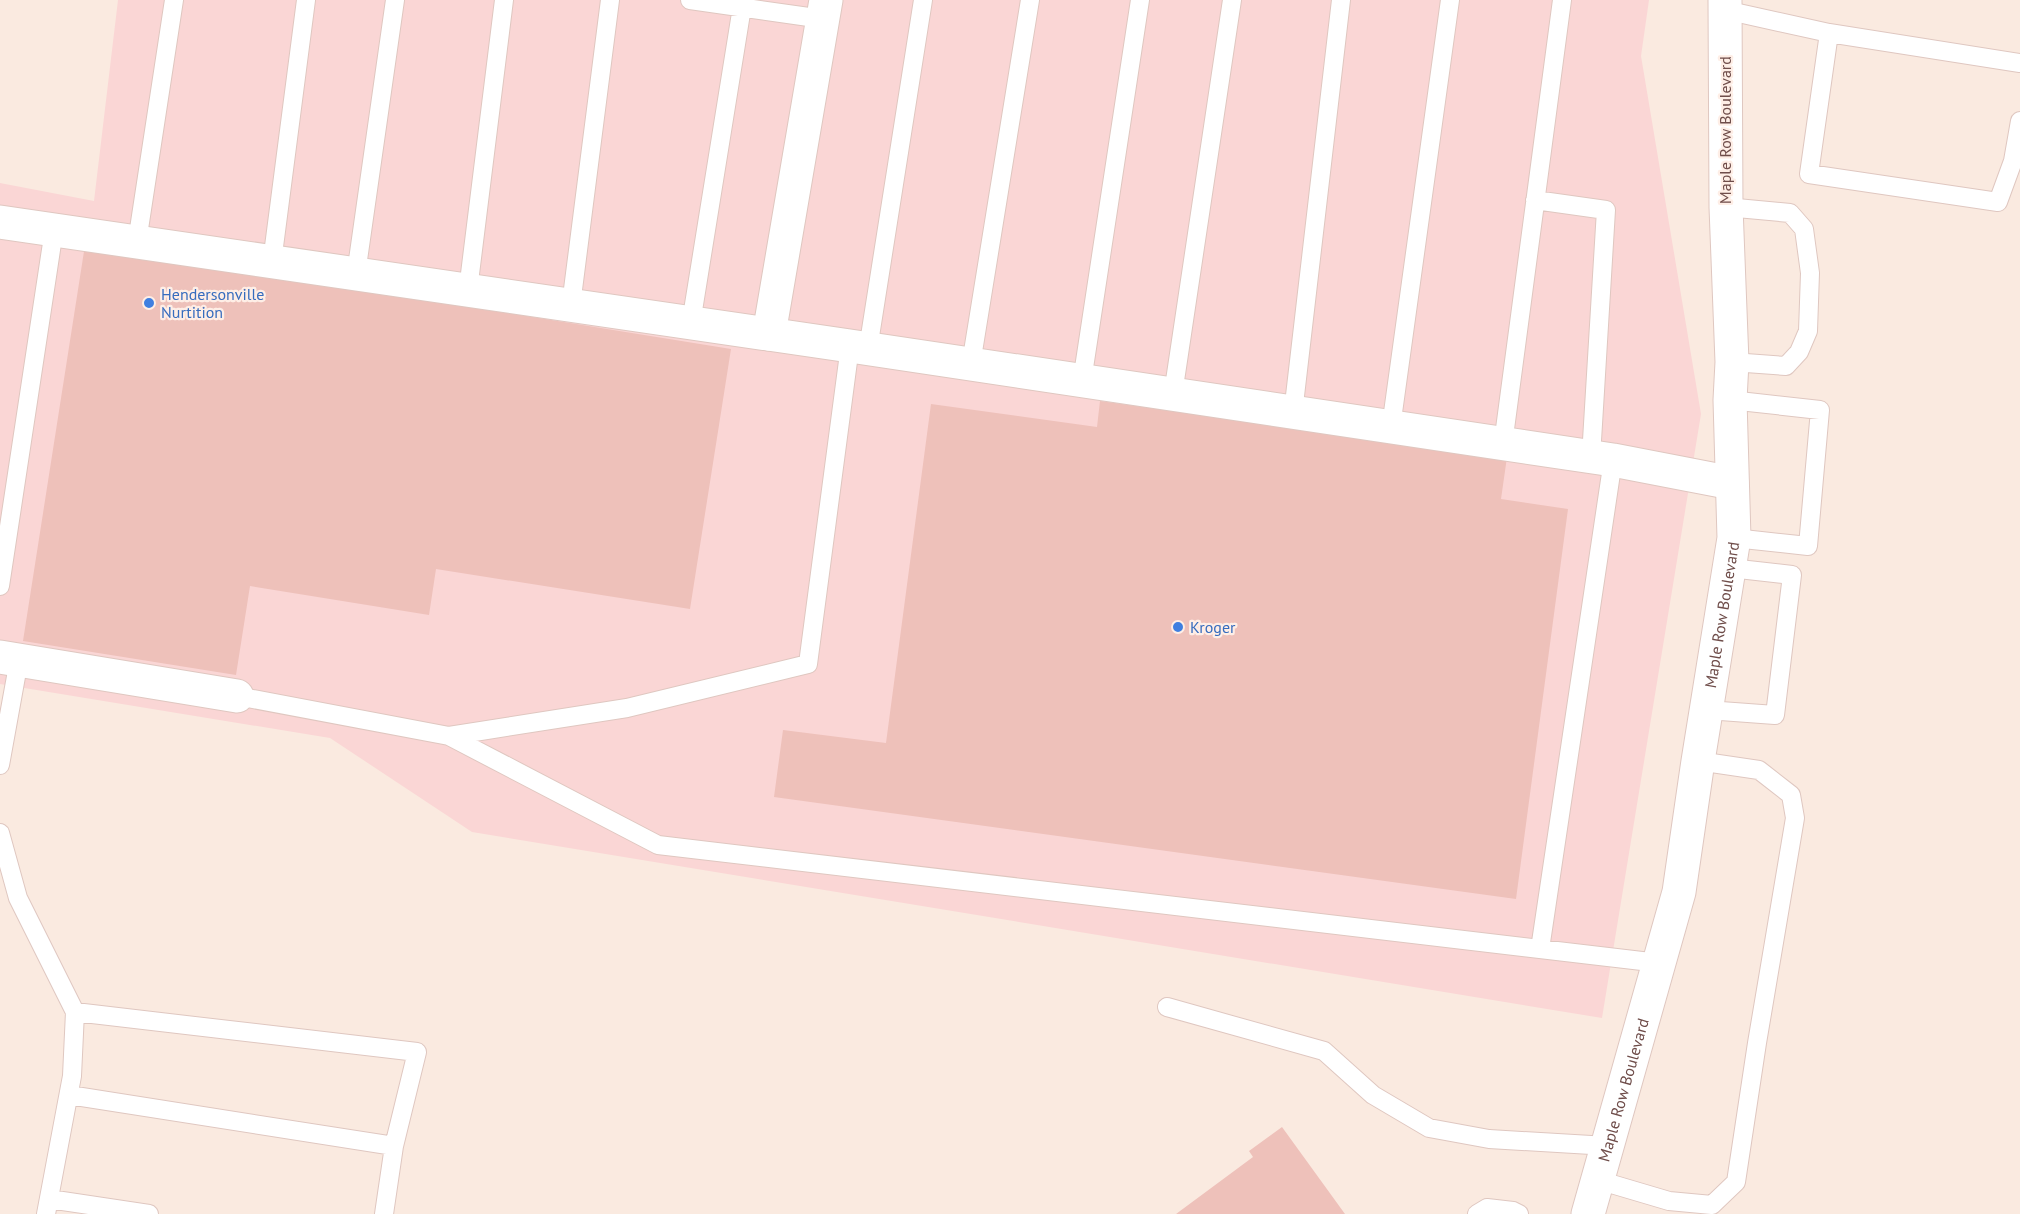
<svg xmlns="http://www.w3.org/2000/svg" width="2020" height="1214" viewBox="0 0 2020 1214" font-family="'PT Sans',sans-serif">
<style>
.commercial{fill:#fad6d5}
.building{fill:#eec1ba}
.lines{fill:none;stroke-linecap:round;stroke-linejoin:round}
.lane-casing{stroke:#dfc7c0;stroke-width:20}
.street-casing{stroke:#dfc7c0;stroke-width:35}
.lane{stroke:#fff;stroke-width:18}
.street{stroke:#fff;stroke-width:33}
.shop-dot{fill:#3f7fe0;stroke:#feeee6;stroke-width:2}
.labels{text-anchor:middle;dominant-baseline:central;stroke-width:4.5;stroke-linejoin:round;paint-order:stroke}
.street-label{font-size:16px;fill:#6f4d4a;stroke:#feeee6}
.shop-label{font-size:16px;fill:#366cbe;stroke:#feeee6;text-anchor:start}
</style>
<rect width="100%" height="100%" fill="#faeae0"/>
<path class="commercial" d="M 118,0 L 1649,0 L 1641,56 L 1701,414 L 1602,1018 L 472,832 L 330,738 L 0,684 L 0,183 L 94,201 Z"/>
<path class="building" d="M 85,245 L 731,349 L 690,609 L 436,569 L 429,615 L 250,586 L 236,675 L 23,641 Z
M 1100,401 L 1507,457 L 1501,499 L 1568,509 L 1516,899 L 774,797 L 783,730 L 886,743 L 931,404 L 1097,427 Z
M 1282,1127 L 1345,1214 L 1176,1214 L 1253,1157 L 1249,1151 Z"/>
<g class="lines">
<g class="lane-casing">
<path id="lane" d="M 690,0 L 823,19
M 1725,10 L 1829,33 L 2020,63
M 1829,33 L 1809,174 L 1998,202 L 2013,161 L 2020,121
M 1535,200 L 1606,210 L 1591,457
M 1726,207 L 1790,213 L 1804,229 L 1810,273 L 1808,331 L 1799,352 L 1786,366 L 1732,362
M 137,242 L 174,0
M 272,262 L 306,0
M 356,274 L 395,0
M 468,290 L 504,0
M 571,305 L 610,0
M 691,323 L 742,7
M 868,349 L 923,0
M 971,364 L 1030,0
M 1082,381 L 1140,0
M 1173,394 L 1232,0
M 1730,400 L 1820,410 L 1808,546 L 1734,538
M 1293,413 L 1341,0
M 1391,427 L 1450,0
M 1503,444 L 1562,0
M 0,586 L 54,230
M 237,696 L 449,736 L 658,845 L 1659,963
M 1707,710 L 1775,715 L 1792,575 L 1730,568
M 449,736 L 627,708 L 808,664 L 850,346
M 0,765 L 19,660
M 0,833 L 18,898 L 75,1012 L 72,1076 L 46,1214
M 1540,949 L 1613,460
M 1167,1007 L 1324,1051 L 1373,1095 L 1429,1128 L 1489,1139 L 1608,1146
M 75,1012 L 417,1052 L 394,1146 L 384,1214
M 69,1095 L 394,1146
M 1598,1180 L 1669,1201 L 1712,1205 L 1736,1182 L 1757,1043 L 1795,818 L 1791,795 L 1759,770 L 1698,761
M 49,1199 L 149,1214
M 1477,1214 L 1487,1208 L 1513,1211 L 1519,1214"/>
</g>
<g class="street-casing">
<g id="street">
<path d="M 0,222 L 850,346 L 1613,460 L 1732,483"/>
<path d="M 769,334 L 826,0"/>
<path d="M 0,657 L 237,696"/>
<path id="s1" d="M 1588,1214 L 1679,892 L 1698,761 L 1734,538 L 1730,400 L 1732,362 L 1726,207 L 1725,0"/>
</g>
</g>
<use href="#lane" class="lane"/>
<use href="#street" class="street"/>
</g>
<g class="shop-dot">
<circle cx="149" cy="303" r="6"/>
<circle cx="1178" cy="627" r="6"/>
</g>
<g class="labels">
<g class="street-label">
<text transform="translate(1725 130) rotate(-90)">Maple Row Boulevard</text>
<text stroke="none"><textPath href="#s1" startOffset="615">Maple Row Boulevard</textPath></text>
<text stroke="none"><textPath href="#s1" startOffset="129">Maple Row Boulevard</textPath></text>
</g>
<g class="shop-label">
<text x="161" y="294">Hendersonville<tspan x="161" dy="18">Nurtition</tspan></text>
<text x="1190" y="627">Kroger</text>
</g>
</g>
</svg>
